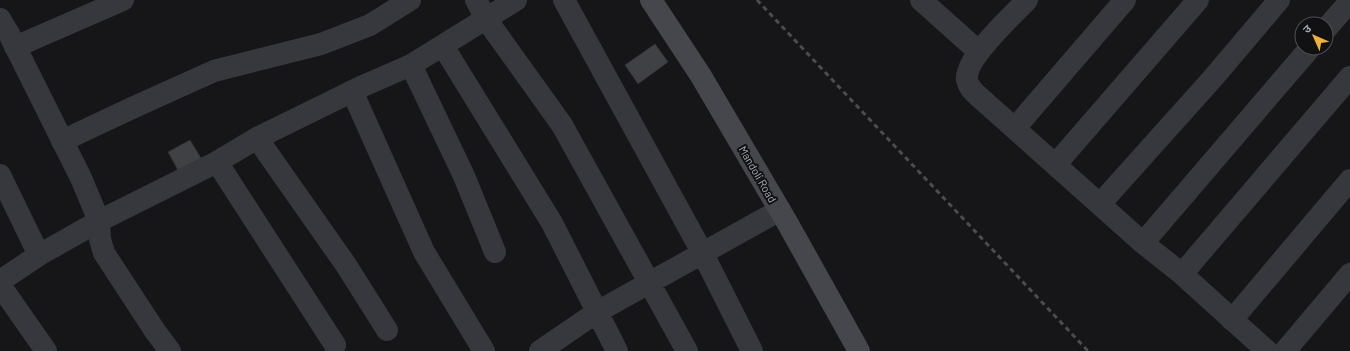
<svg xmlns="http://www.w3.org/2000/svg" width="1350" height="351" viewBox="0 0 1350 351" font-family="Barlow,'Noto Sans Devanagari',sans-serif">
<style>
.building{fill:#404145;stroke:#303034}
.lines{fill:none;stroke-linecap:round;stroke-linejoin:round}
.street{stroke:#37383d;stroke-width:22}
.secondary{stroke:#45474d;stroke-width:22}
.rail{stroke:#4a4c52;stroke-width:3;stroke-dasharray:5 4;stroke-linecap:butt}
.labels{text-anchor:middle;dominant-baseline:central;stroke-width:4;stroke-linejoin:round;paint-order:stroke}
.street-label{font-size:11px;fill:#a8adb8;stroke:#111113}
</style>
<rect width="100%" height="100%" fill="#161618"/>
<path class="building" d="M 655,44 L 668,62 L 638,84 L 625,65 Z
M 190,140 L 202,160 L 179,172 L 168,152 Z"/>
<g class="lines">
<path class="street" d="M 476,0 L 486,19 L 562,125 L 687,351
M 564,0 L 702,252 L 752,351
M 921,0 L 979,52
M 1027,0 C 1013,15 964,59 967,80 C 968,86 972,90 977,95 L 1143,243 L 1182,274 L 1267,351
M 0,19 L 9,34 L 81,178 L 99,221 L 100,239 L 104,253 L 155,331 L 170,351
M 1326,29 L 1350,1
M 443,46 L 552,223 L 617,351
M 15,47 L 123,0
M 411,65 L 464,176 L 495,252
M 352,91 L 424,252 L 484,351
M 1015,128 L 1125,0
M 257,138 L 346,265 L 387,330
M 62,141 L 132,108 L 214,71 L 321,44 L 370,25 L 410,0
M 217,162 L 335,345
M 1056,164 L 1198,0
M 0,175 L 39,255
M 1100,204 L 1213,78 L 1279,0
M 1143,243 L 1310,48
M 1182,274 L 1350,77
M 0,281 L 39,255 L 99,221 L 217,162 L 257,138 L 363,86 L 411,65 L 516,0
M 0,285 L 46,351
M 1232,320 L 1350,180
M 540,351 L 597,312 L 780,210
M 1285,351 L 1350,274"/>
<path class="secondary" d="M 651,0 L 701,76 L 788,224 L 859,351"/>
<path class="rail" d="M 757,0 L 1088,351"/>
</g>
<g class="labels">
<g class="street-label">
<text transform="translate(758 174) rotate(60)">Mandoli Road</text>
</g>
</g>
<g transform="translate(1314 36) rotate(315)"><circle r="19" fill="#111113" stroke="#4d4f55"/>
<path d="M0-3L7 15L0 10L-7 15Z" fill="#f2b134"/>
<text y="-6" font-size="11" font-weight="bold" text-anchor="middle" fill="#a8adb8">उ</text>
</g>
</svg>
